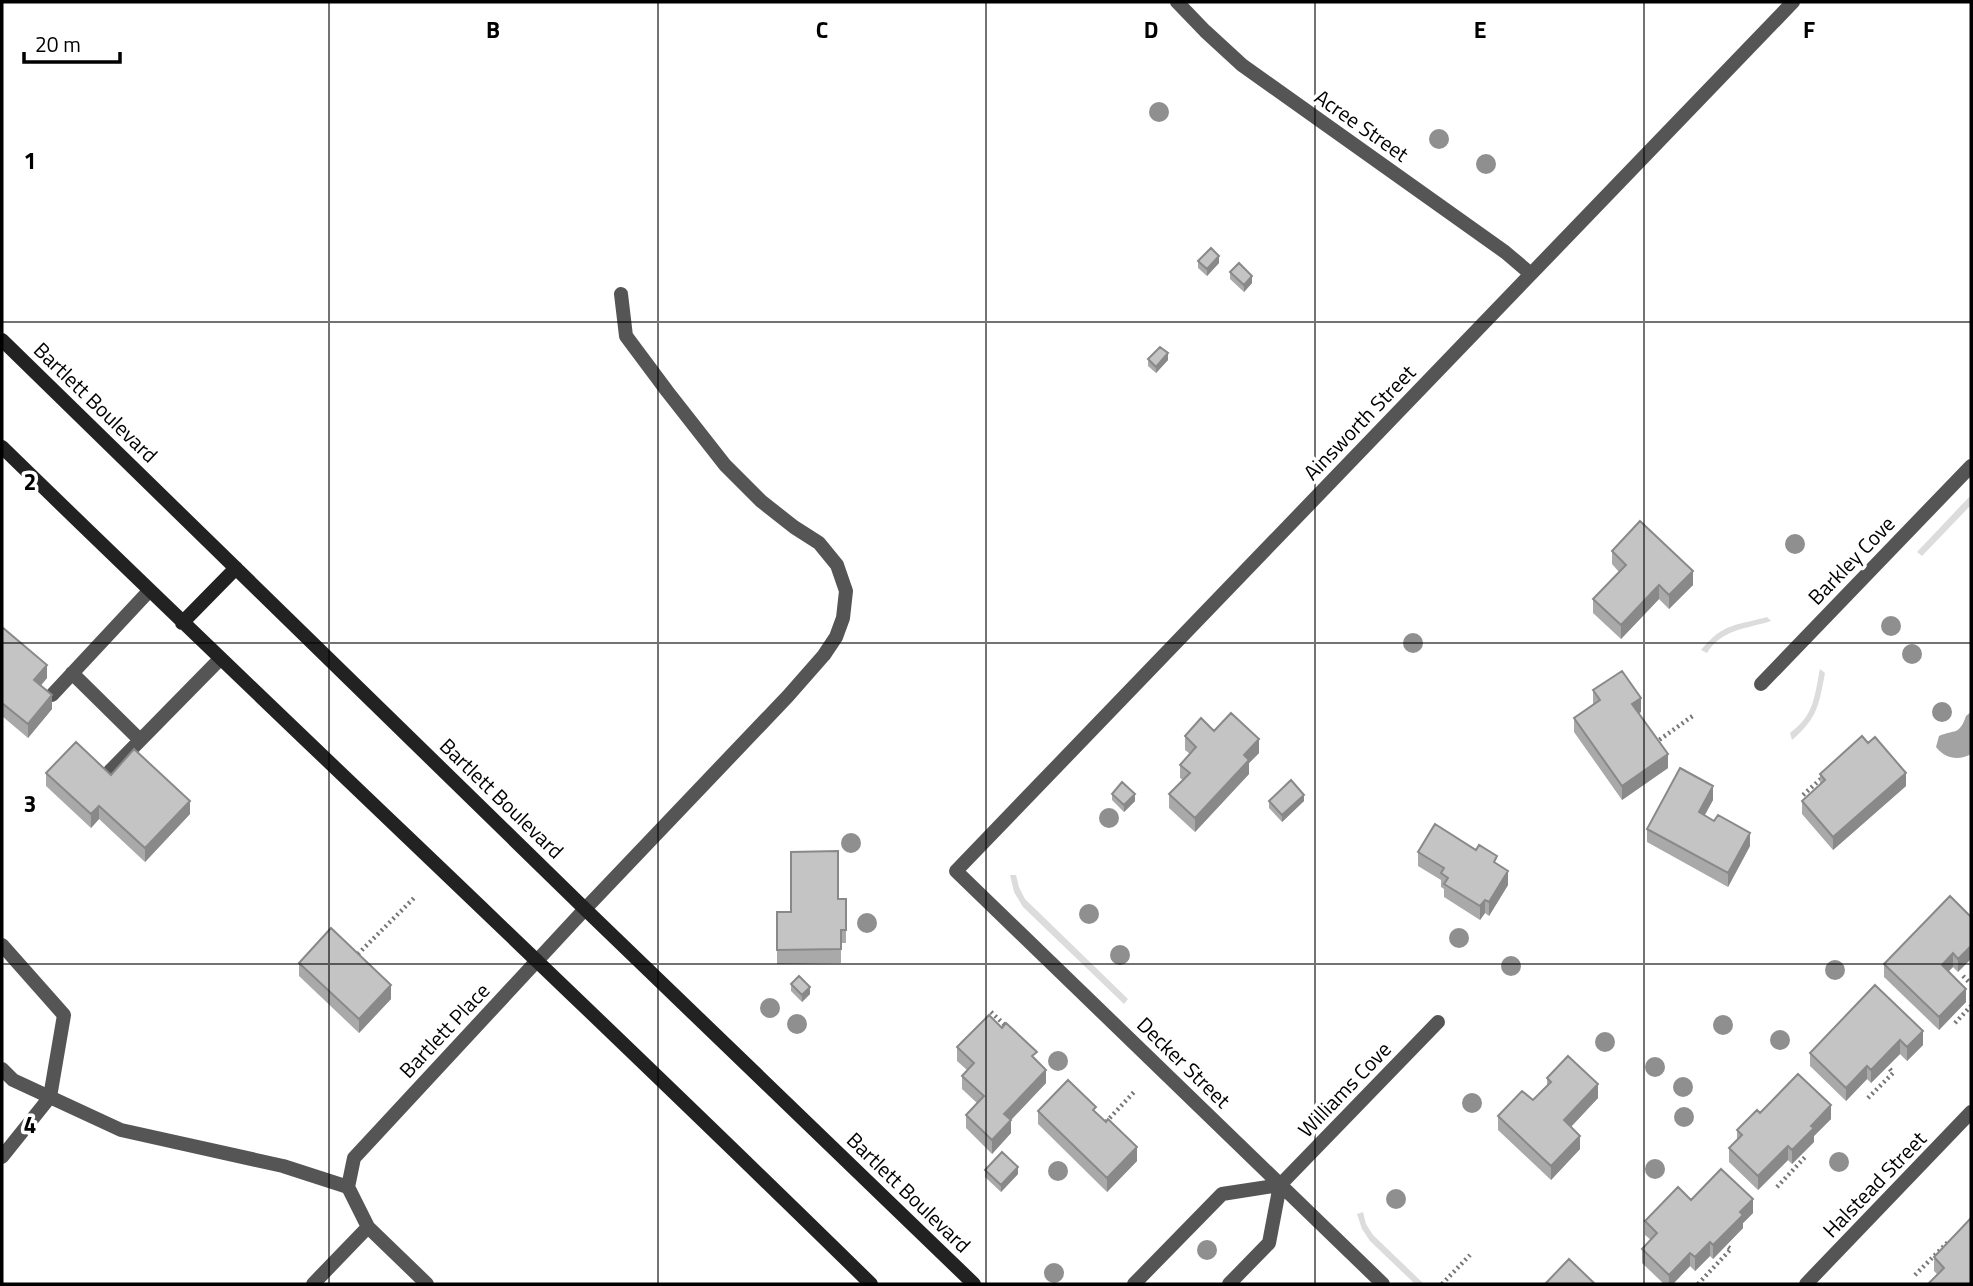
<svg xmlns="http://www.w3.org/2000/svg" width="1973" height="1286" viewBox="0 0 1973 1286" font-family="'Titillium Web',sans-serif">
<style>
.green{fill:#dcdcdc}
.water{fill:#a3a3a3}
.lines{fill:none;stroke-linecap:round;stroke-linejoin:round}
.path{stroke:#777;stroke-width:4.5;stroke-dasharray:2 3.5;stroke-linecap:butt}
.service{stroke:#555;stroke-width:14}
.minor{stroke:#555;stroke-width:14}
.secondary{stroke:#222;stroke-width:14}
.tree{fill:#8f8f8f}
.wall{fill:#a9a9a9}
.shaded-wall{fill:#898989}
.building{fill:#c4c4c4;stroke:#898989;stroke-width:2}
.grid{fill:none;stroke:#000;stroke-width:2;stroke-opacity:0.55}
.labels{text-anchor:middle;dominant-baseline:central;stroke-width:7;stroke-linejoin:round;paint-order:stroke}
.street-label{font-size:21px;fill:#000;stroke:#fff}
.grid-label{font-size:23px;text-anchor:middle;font-weight:bold;fill:#000;stroke:#fff;stroke-width:7;stroke-linejoin:round;paint-order:stroke}
</style>
<rect width="100%" height="100%" fill="#fff"/>
<path class="green" d="M 1971,495 L 1971,505 L 1922,556 L 1917,552 Z
M 1767,617 L 1771,621 C 1746,629 1722,629 1707,653 L 1701,650 C 1724,622 1736,626 1767,617 Z
M 1820,669 L 1825,673 C 1819,704 1818,718 1792,740 L 1790,733 C 1815,714 1814,697 1820,669 Z
M 1010,875 L 1016,875 L 1019,887 L 1025,899 L 1128,999 L 1124,1004 L 1023,907 L 1014,892 Z
M 1363,1212 L 1366,1224 L 1373,1235 L 1424,1284 L 1415,1284 L 1370,1241 L 1362,1229 L 1357,1214 Z"/>
<path class="water" d="M 1971,712 L 1971,754 C 1959,761 1945,759 1936,747 L 1939,736 C 1955,729 1959,736 1966,716 Z"/>
<g class="lines">
<path class="path" d="M 1655,743 L 1694,715
M 1803,795 L 1824,776
M 354,958 L 415,897
M 1963,976 L 1971,984
M 991,1012 L 1009,1029
M 1955,1023 L 1971,1006
M 1868,1098 L 1893,1073 L 1889,1068
M 1106,1122 L 1134,1092
M 1777,1187 L 1806,1156
M 1915,1275 L 1948,1242 L 1950,1244
M 1442,1284 L 1470,1255
M 1698,1284 L 1731,1249 L 1728,1247"/>
<path class="service" d="M 72,673 L 140,740
M 52,695 L 149,591
M 110,771 L 220,659
M 585,909 L 788,696 L 824,655 L 836,637 L 843,618 L 846,591 L 837,565 L 819,543 L 794,527 L 761,501 L 725,465 L 667,391 L 626,336 L 621,294
M 2,945 L 64,1015 L 50,1097 L 2,1157
M 2,1069 L 13,1080 L 121,1130 L 283,1166 L 348,1187"/>
<path class="minor" d="M 1177,2 L 1205,31 L 1242,65 L 1505,252 L 1531,274
M 1761,684 L 1971,466
M 313,1284 L 368,1227
M 427,1284 L 368,1227 L 348,1187 L 354,1158 L 585,909
M 1134,1284 L 1222,1194 L 1280,1185
M 1229,1284 L 1269,1243 L 1280,1185 L 1438,1022
M 1383,1284 L 956,871 L 1793,2
M 1806,1284 L 1971,1112"/>
<path class="secondary" d="M 2,340 L 585,909 L 974,1284
M 2,447 C 290,728 584,1002 871,1284
M 182,623 L 236,568"/>
</g>
<g class="tree">
<circle cx="1159" cy="112" r="10"/>
<circle cx="1439" cy="139" r="10"/>
<circle cx="1486" cy="164" r="10"/>
<circle cx="1795" cy="544" r="10"/>
<circle cx="1891" cy="626" r="10"/>
<circle cx="1413" cy="643" r="10"/>
<circle cx="1912" cy="654" r="10"/>
<circle cx="1942" cy="712" r="10"/>
<circle cx="1109" cy="818" r="10"/>
<circle cx="851" cy="843" r="10"/>
<circle cx="1089" cy="914" r="10"/>
<circle cx="867" cy="923" r="10"/>
<circle cx="1459" cy="938" r="10"/>
<circle cx="1120" cy="955" r="10"/>
<circle cx="1511" cy="966" r="10"/>
<circle cx="1835" cy="970" r="10"/>
<circle cx="770" cy="1008" r="10"/>
<circle cx="797" cy="1024" r="10"/>
<circle cx="1723" cy="1025" r="10"/>
<circle cx="1780" cy="1040" r="10"/>
<circle cx="1605" cy="1042" r="10"/>
<circle cx="1058" cy="1061" r="10"/>
<circle cx="1655" cy="1067" r="10"/>
<circle cx="1683" cy="1087" r="10"/>
<circle cx="1472" cy="1103" r="10"/>
<circle cx="1684" cy="1117" r="10"/>
<circle cx="1839" cy="1162" r="10"/>
<circle cx="1655" cy="1169" r="10"/>
<circle cx="1058" cy="1171" r="10"/>
<circle cx="1396" cy="1199" r="10"/>
<circle cx="1207" cy="1250" r="10"/>
<circle cx="1054" cy="1273" r="10"/>
</g>
<path class="wall" d="M 1198,261 L 1219,263 L 1207,276 L 1198,268 Z
M 1230,272 L 1252,283 L 1244,292 L 1230,279 Z
M 1148,359 L 1168,360 L 1156,373 L 1148,366 Z
M 1612,551 L 1693,585 L 1669,609 L 1659,599 L 1621,639 L 1593,613 L 1593,599 L 1619,572 L 1612,564 Z
M 2,627 L 47,678 L 40,686 L 52,709 L 28,738 L 2,716 Z
M 1593,690 L 1641,712 L 1639,713 L 1668,768 L 1622,800 L 1574,732 L 1574,718 L 1593,704 Z
M 1214,731 L 1259,753 L 1249,763 L 1249,774 L 1195,832 L 1169,808 L 1169,794 L 1183,780 L 1180,778 L 1180,765 L 1190,754 L 1185,750 L 1185,736 Z
M 1868,743 L 1906,786 L 1833,850 L 1802,814 L 1802,801 L 1820,784 L 1820,774 Z
M 46,773 L 111,775 L 190,814 L 145,862 L 99,819 L 91,828 L 46,786 Z
M 1112,794 L 1135,801 L 1124,812 L 1112,800 Z
M 1713,800 L 1704,815 L 1750,846 L 1728,887 L 1647,842 L 1647,829 Z
M 1269,801 L 1304,801 L 1282,822 L 1269,808 Z
M 1418,852 L 1497,865 L 1508,885 L 1489,916 L 1485,913 L 1480,920 L 1444,897 L 1444,889 L 1441,887 L 1441,880 L 1418,866 Z
M 838,899 L 846,899 L 846,943 L 841,943 L 841,963 L 777,964 L 777,912 L 791,912 Z
M 1971,917 L 1958,972 L 1953,967 L 1948,971 L 1966,1002 L 1939,1030 L 1884,977 L 1884,964 Z
M 299,963 L 391,999 L 359,1033 L 299,976 Z
M 791,984 L 810,994 L 802,1002 L 791,991 Z
M 1875,985 L 1923,1045 L 1907,1061 L 1900,1054 L 1871,1083 L 1867,1079 L 1846,1101 L 1810,1066 L 1810,1053 Z
M 957,1047 L 1037,1061 L 1046,1083 L 1011,1120 L 1011,1133 L 992,1154 L 966,1128 L 966,1115 L 977,1103 L 962,1089 L 962,1076 L 967,1070 L 957,1061 Z
M 1547,1078 L 1598,1098 L 1571,1127 L 1580,1149 L 1551,1180 L 1498,1130 L 1498,1116 L 1533,1100 L 1547,1086 Z
M 1038,1111 L 1096,1112 L 1106,1122 L 1137,1161 L 1107,1192 L 1038,1124 Z
M 1760,1113 L 1831,1119 L 1814,1136 L 1814,1142 L 1792,1164 L 1788,1160 L 1758,1190 L 1729,1162 L 1729,1148 L 1737,1140 L 1737,1130 Z
M 985,1170 L 1018,1174 L 1001,1192 L 985,1177 Z
M 1691,1200 L 1753,1213 L 1743,1223 L 1743,1228 L 1713,1259 L 1710,1256 L 1695,1271 L 1690,1266 L 1673,1284 L 1664,1284 L 1642,1263 L 1642,1249 L 1651,1240 L 1645,1235 L 1645,1221 Z
M 1934,1257 L 1971,1284 L 1938,1275 L 1934,1271 Z"/>
<path class="shaded-wall" d="M 1219,256 L 1219,263 L 1207,276 L 1207,269 Z
M 1252,276 L 1252,283 L 1244,292 L 1244,285 Z
M 1168,353 L 1168,360 L 1156,373 L 1156,367 Z
M 1693,571 L 1693,585 L 1669,609 L 1669,595 Z
M 1659,585 L 1659,599 L 1621,639 L 1621,625 Z
M 47,665 L 47,678 L 34,694 L 34,680 Z
M 52,695 L 52,709 L 28,738 L 28,724 Z
M 1641,698 L 1641,712 L 1632,718 L 1632,704 Z
M 1259,739 L 1259,753 L 1249,763 L 1249,774 L 1195,832 L 1195,818 L 1244,755 Z
M 1668,754 L 1668,768 L 1622,800 L 1622,786 Z
M 1906,773 L 1906,786 L 1833,850 L 1833,837 Z
M 1713,786 L 1713,800 L 1699,826 L 1699,812 Z
M 1135,794 L 1135,801 L 1124,812 L 1124,805 Z
M 1304,795 L 1304,801 L 1282,822 L 1282,815 Z
M 190,801 L 190,814 L 145,862 L 145,848 Z
M 99,806 L 99,819 L 91,828 L 91,814 Z
M 1750,833 L 1750,846 L 1728,887 L 1728,873 Z
M 1508,871 L 1508,885 L 1489,916 L 1489,902 Z
M 1485,900 L 1485,913 L 1480,920 L 1480,906 Z
M 1971,946 L 1971,959 L 1958,972 L 1958,959 Z
M 1953,953 L 1953,967 L 1942,978 L 1942,965 Z
M 391,985 L 391,999 L 359,1033 L 359,1019 Z
M 810,987 L 810,994 L 802,1002 L 802,995 Z
M 1966,989 L 1966,1002 L 1939,1030 L 1939,1017 Z
M 1923,1031 L 1923,1045 L 1907,1061 L 1907,1047 Z
M 1900,1040 L 1900,1054 L 1871,1083 L 1871,1070 Z
M 1867,1066 L 1867,1079 L 1846,1101 L 1846,1088 Z
M 1046,1070 L 1046,1083 L 1011,1120 L 1011,1133 L 992,1154 L 992,1140 L 1004,1114 Z
M 1598,1084 L 1598,1098 L 1564,1134 L 1564,1120 Z
M 1831,1105 L 1831,1119 L 1814,1136 L 1814,1142 L 1792,1164 L 1792,1150 L 1811,1126 Z
M 1580,1136 L 1580,1149 L 1551,1180 L 1551,1166 Z
M 1788,1146 L 1788,1160 L 1758,1190 L 1758,1176 Z
M 1137,1147 L 1137,1161 L 1107,1192 L 1107,1178 Z
M 1018,1167 L 1018,1174 L 1001,1192 L 1001,1185 Z
M 1753,1199 L 1753,1213 L 1743,1223 L 1743,1228 L 1713,1259 L 1713,1245 L 1740,1212 Z
M 1710,1242 L 1710,1256 L 1695,1271 L 1695,1257 Z
M 1690,1253 L 1690,1266 L 1673,1284 L 1669,1284 L 1669,1275 Z"/>
<path class="building" d="M 1211,248 L 1219,256 L 1207,269 L 1198,261 Z
M 1239,263 L 1252,276 L 1244,285 L 1230,272 Z
M 1160,347 L 1168,353 L 1156,367 L 1148,359 Z
M 1640,521 L 1693,571 L 1669,595 L 1659,585 L 1621,625 L 1593,599 L 1626,565 L 1612,551 Z
M 2,627 L 47,665 L 34,680 L 52,695 L 28,724 L 2,703 Z
M 1622,671 L 1641,698 L 1632,704 L 1668,754 L 1622,786 L 1574,718 L 1600,700 L 1593,690 Z
M 1231,713 L 1259,739 L 1244,755 L 1249,760 L 1195,818 L 1169,794 L 1190,773 L 1180,765 L 1196,747 L 1185,736 L 1201,718 L 1214,731 Z
M 1862,736 L 1868,743 L 1875,737 L 1906,773 L 1833,837 L 1802,801 L 1825,780 L 1820,774 Z
M 76,742 L 111,775 L 134,749 L 190,801 L 145,848 L 99,806 L 91,814 L 46,773 Z
M 1680,768 L 1713,786 L 1699,812 L 1714,821 L 1718,815 L 1750,833 L 1728,873 L 1647,829 Z
M 1291,780 L 1304,795 L 1282,815 L 1269,801 Z
M 1122,782 L 1135,794 L 1124,805 L 1112,794 Z
M 1435,824 L 1476,850 L 1479,845 L 1497,856 L 1494,862 L 1508,871 L 1489,902 L 1485,900 L 1480,906 L 1444,884 L 1448,878 L 1441,873 L 1444,868 L 1418,852 Z
M 838,851 L 838,899 L 846,899 L 846,930 L 841,930 L 841,949 L 777,950 L 777,912 L 791,912 L 791,852 Z
M 1950,896 L 1971,917 L 1971,946 L 1958,959 L 1953,953 L 1942,965 L 1966,989 L 1939,1017 L 1884,964 Z
M 331,928 L 391,985 L 359,1019 L 299,963 Z
M 799,976 L 810,987 L 802,995 L 791,984 Z
M 1875,985 L 1923,1031 L 1907,1047 L 1900,1040 L 1871,1070 L 1867,1066 L 1846,1088 L 1810,1053 Z
M 989,1015 L 1002,1028 L 1006,1023 L 1037,1052 L 1032,1056 L 1046,1070 L 1004,1114 L 1011,1120 L 992,1140 L 966,1115 L 984,1096 L 962,1076 L 974,1063 L 957,1047 Z
M 1568,1056 L 1598,1084 L 1564,1120 L 1580,1136 L 1551,1166 L 1498,1116 L 1522,1091 L 1533,1100 L 1551,1082 L 1547,1078 Z
M 1798,1074 L 1831,1105 L 1811,1126 L 1814,1128 L 1792,1150 L 1788,1146 L 1758,1176 L 1729,1148 L 1742,1135 L 1737,1130 L 1757,1110 L 1760,1113 Z
M 1068,1080 L 1096,1107 L 1093,1110 L 1106,1122 L 1108,1119 L 1137,1147 L 1107,1178 L 1038,1111 Z
M 1002,1152 L 1018,1167 L 1001,1185 L 985,1170 Z
M 1721,1169 L 1753,1199 L 1740,1212 L 1743,1215 L 1713,1245 L 1710,1242 L 1695,1257 L 1690,1253 L 1669,1275 L 1642,1249 L 1657,1233 L 1645,1221 L 1678,1187 L 1691,1200 Z
M 1971,1218 L 1971,1284 L 1928,1284 L 1944,1268 L 1934,1257 Z
M 1569,1259 L 1595,1284 L 1545,1284 Z"/>
<path class="grid" d="M 329,2 L 329,1284M 658,2 L 658,1284M 986,2 L 986,1284M 1315,2 L 1315,1284M 1644,2 L 1644,1284M 2,322 L 1971,322M 2,643 L 1971,643M 2,964 L 1971,964"/>
<g class="labels">
<g class="street-label">
<text transform="translate(1362 125) rotate(35)">Acree Street</text>
<text transform="translate(96 402) rotate(44)">Bartlett Boulevard</text>
<text transform="translate(1359 422) rotate(-46)">Ainsworth Street</text>
<text transform="translate(1851 560) rotate(-46)">Barkley Cove</text>
<text transform="translate(502 798) rotate(44)">Bartlett Boulevard</text>
<text transform="translate(444 1030) rotate(-47)">Bartlett Place</text>
<text transform="translate(1184 1062) rotate(44)">Decker Street</text>
<text transform="translate(1344 1089) rotate(-46)">Williams Cove</text>
<text transform="translate(1874 1184) rotate(-46)">Halstead Street</text>
<text transform="translate(909 1192) rotate(44)">Bartlett Boulevard</text>
</g>
</g>
<g class="grid-label">
<text x="493" y="38">B</text>
<text x="822" y="38">C</text>
<text x="1151" y="38">D</text>
<text x="1480" y="38">E</text>
<text x="1809" y="38">F</text>
<text x="30" y="169">1</text>
<text x="30" y="490">2</text>
<text x="30" y="812">3</text>
<text x="30" y="1133">4</text>
</g>
<rect width="1973" height="1286" fill="none" stroke="#000000" stroke-width="7"/>
<path d="M24 52v10h96v-10" fill="none" stroke="#000000" stroke-width="3.5"/>
<text x="35" y="52" font-size="21" fill="#000000" stroke="#ffffff" stroke-width="5" paint-order="stroke">20 m</text>
</svg>
